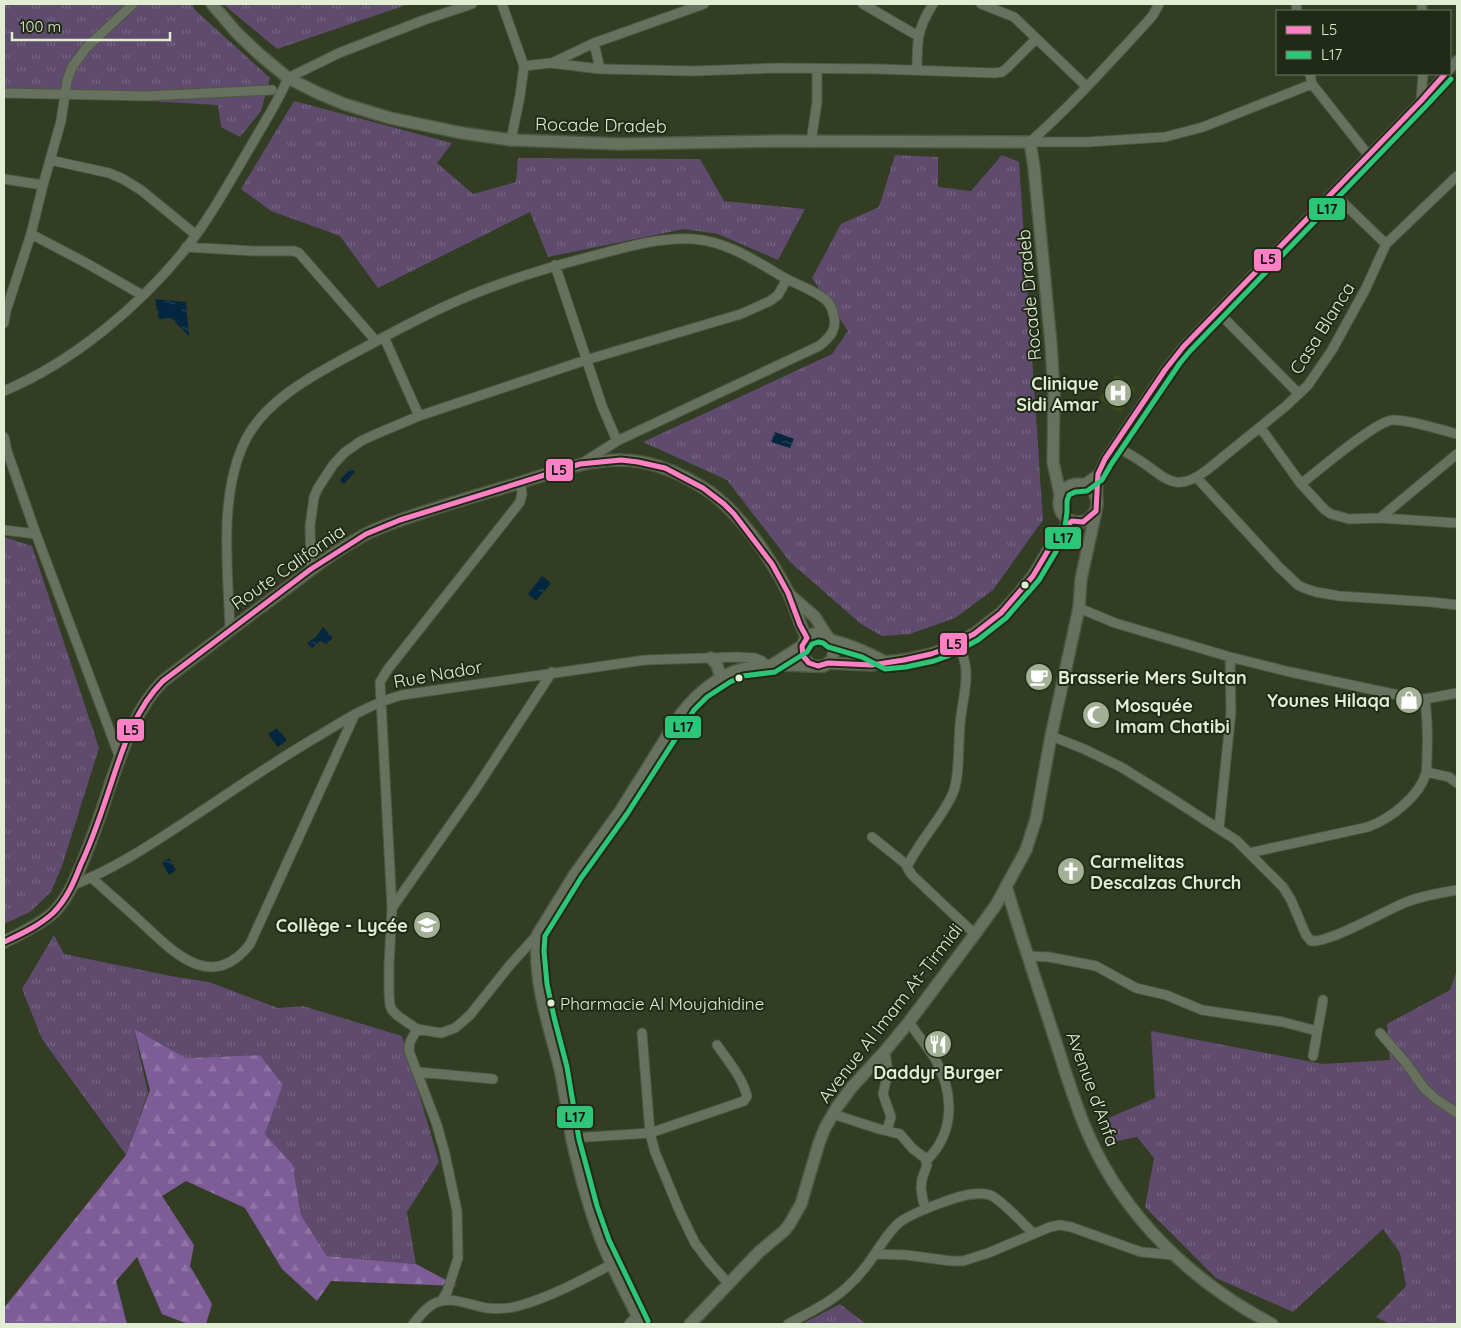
<svg xmlns="http://www.w3.org/2000/svg" width="1461" height="1328" viewBox="0 0 1461 1328" font-family="Quicksand,sans-serif">
<style>
.built{fill:#374c18}
.grass{fill:url(#grass-tufts)}
.forest{fill:url(#forest-firs)}
.water{fill:url(#water-ripples)}
.lines{fill:none;stroke-linecap:round;stroke-linejoin:round}
.minor-casing{stroke:#4e5741;stroke-width:11}
.tertiary-casing{stroke:#4e5741;stroke-width:14}
.minor{stroke:#68715e;stroke-width:9}
.tertiary{stroke:#68715e;stroke-width:11}
.bus-1-casing{stroke:#212a16;stroke-width:9}
.bus-2-casing{stroke:#212a16;stroke-width:9}
.bus-1{stroke:#ff80c5;stroke-width:5}
.bus-2{stroke:#2dc577;stroke-width:5}
.bus-dot{fill:#e1eed3;stroke:#212a16;stroke-width:2}
.labels{text-anchor:middle;dominant-baseline:central;stroke-width:4;stroke-linejoin:round;paint-order:stroke}
.bus-label{font-size:17px;fill:#e1eed3;stroke:#212a16;text-anchor:start}
.street-label{font-size:18px;fill:#e1eed3;stroke:#212a16}
.poi-label{font-size:18px;font-weight:bold;fill:#e1eed3;stroke:#212a16;text-anchor:end}
.line-badge{stroke:#212a16;stroke-width:2}
.pale-badge-label{font-size:14px;text-anchor:middle;font-weight:bold;fill:#111}
</style>
<defs>
<pattern id="grass-tufts" width="24" height="20" patternUnits="userSpaceOnUse" patternTransform="scale(1.25)"><rect width="24" height="20" fill="#5e4b6d"/><path d="M3 7l-1-3M5 7V3M7 7l1-3M15 17l-1-3M17 17v-4M19 17l1-3" fill="none" stroke="#756581"/></pattern>
<pattern id="forest-firs" width="22" height="20" patternUnits="userSpaceOnUse" patternTransform="scale(1.25)"><rect width="22" height="20" fill="#7d5c97"/><path d="M5 1l3.5 6h-7zM16 11l3.5 6h-7z" fill="#8f74a5"/></pattern>
<pattern id="water-ripples" width="26" height="14" patternUnits="userSpaceOnUse" patternTransform="scale(1.25)"><rect width="26" height="14" fill="#04263f"/><path d="M2 4q2-2 4 0t4 0M15 11q2-2 4 0t4 0" fill="none" stroke="#28465a"/></pattern>
</defs>
<rect width="100%" height="100%" fill="#323d23"/>
<path class="built" d="M 1116,374 L 1136,388 L 1120,413 L 1099,399 Z"/>
<path class="grass" d="M 4,4 L 192,4 L 195,10 L 270,78 L 261,111 L 240,137 L 221,127 L 218,105 L 4,93 Z
M 223,4 L 409,4 L 277,49 Z
M 294,101 L 452,143 L 437,163 L 473,194 L 516,182 L 518,158 L 700,159 L 724,201 L 805,209 L 778,260 L 718,234 L 684,229 L 548,257 L 530,212 L 378,288 L 340,236 L 271,211 L 241,189 Z
M 895,155 L 938,157 L 938,187 L 971,191 L 1002,155 L 1019,162 L 1043,520 L 993,590 L 955,618 L 910,634 L 882,636 L 861,624 L 790,562 L 727,480 L 643,442 L 832,354 L 848,331 L 812,278 L 841,224 L 879,207 Z
M 4,537 L 32,546 L 99,748 L 62,866 L 51,892 L 30,912 L 4,924 Z
M 54,935 L 64,954 L 176,977 L 209,982 L 278,1008 L 303,1006 L 402,1036 L 439,1162 L 407,1212 L 416,1264 L 327,1256 L 301,1215 L 293,1165 L 265,1134 L 283,1085 L 260,1055 L 186,1058 L 134,1030 L 148,1093 L 126,1155 L 42,1039 L 22,989 Z
M 1457,970 L 1457,1324 L 1390,1324 L 1376,1317 L 1406,1286 L 1400,1253 L 1383,1229 L 1293,1312 L 1216,1278 L 1145,1207 L 1154,1158 L 1137,1137 L 1107,1143 L 1104,1120 L 1155,1098 L 1151,1031 L 1323,1064 L 1390,1060 L 1387,1024 L 1450,990 Z
M 840,1304 L 866,1324 L 802,1324 Z"/>
<path class="forest" d="M 134,1029 L 186,1058 L 260,1055 L 283,1085 L 265,1134 L 293,1165 L 301,1215 L 327,1256 L 416,1264 L 457,1286 L 331,1281 L 317,1301 L 282,1269 L 245,1208 L 186,1181 L 162,1196 L 194,1245 L 190,1266 L 212,1304 L 206,1324 L 188,1324 L 162,1314 L 137,1257 L 116,1281 L 127,1324 L 4,1324 L 4,1308 L 126,1155 L 150,1090 Z"/>
<path class="water" d="M 155,299 L 186,302 L 189,336 L 171,318 L 159,319 Z
M 775,432 L 794,439 L 790,448 L 771,442 Z
M 351,468 L 355,472 L 344,484 L 340,480 Z
M 542,576 L 551,583 L 536,601 L 528,594 Z
M 323,627 L 333,638 L 326,644 L 320,641 L 312,648 L 307,643 L 316,637 Z
M 277,728 L 287,740 L 278,747 L 268,734 Z
M 169,858 L 176,870 L 169,875 L 162,863 Z"/>
<g class="lines">
<g class="minor-casing">
<path id="minor" d="M 502,4 L 524,66 L 520,96 L 511,140
M 863,4 L 918,36
M 981,4 L 1014,17 L 1086,86
M 1296,4 L 1297,11
M 1422,4 L 1422,11
M 594,43 L 600,69
M 552,63 L 594,43 L 704,4
M 524,66 L 551,63 L 600,69 L 694,71 L 778,68 L 879,69 L 995,73 L 1002,72 L 1007,68 L 1036,39
M 1450,69 L 1457,60
M 917,70 C 917,41 917,29 933,4
M 1310,74 L 1312,84 L 1369,156
M 4,93 L 146,96 L 272,90
M 1421,101 L 1423,74
M 811,142 L 817,102 L 817,69
M 1030,142 L 1087,142 L 1165,137 L 1203,127 L 1312,84
M 1030,142 C 1072,105 1110,62 1148,21 L 1153,15 L 1159,4
M 50,160 L 109,173 L 123,179 L 141,190 L 196,235
M 4,179 L 43,185
M 1333,193 L 1386,244
M 31,234 L 88,264 L 142,295
M 186,247 L 253,251 L 294,251 L 299,253 L 376,341
M 555,265 L 602,406 L 617,441
M 1217,311 L 1299,394
M 4,323 L 6,311 L 31,234 L 43,185 L 61,121 L 67,81 L 72,67 L 86,48 L 133,4
M 384,337 L 419,416
M 4,391 C 73,362 141,305 187,247 C 212,215 231,179 252,144 C 265,121 278,102 288,78 L 339,53 L 424,20 L 472,4
M 1260,427 L 1301,484 L 1325,510 L 1331,514 L 1349,519 L 1380,518 L 1457,523
M 4,437 L 7,451 L 36,534 L 120,758
M 1115,446 C 1124,451 1133,456 1142,462 C 1168,480 1177,493 1207,470 L 1286,406 L 1308,385 L 1332,350 L 1366,288 L 1386,244 L 1457,176
M 1197,478 L 1279,567 L 1298,585 L 1304,588 L 1316,592 L 1339,596 L 1431,602 L 1457,605
M 521,483 L 522,494 L 520,502 L 388,669 L 380,682 L 392,908 L 389,965 L 389,994 L 390,1005 L 392,1010 L 398,1016 L 417,1029 L 441,1033 L 455,1028 L 470,1015 L 510,965 L 538,934
M 1084,484 L 1098,474
M 1301,484 C 1318,471 1375,421 1393,420 C 1408,419 1441,430 1457,434
M 1098,500 L 1098,474 L 1105,459 L 1165,370 L 1184,346 L 1421,101 L 1445,74
M 1380,518 L 1457,454
M 4,530 L 36,534
M 311,569 L 310,526 L 314,497 L 318,488 L 333,465 L 344,453 L 361,441 L 376,434 L 419,416 L 586,360 L 741,314 L 770,301 L 778,295 L 787,279
M 1079,608 L 1115,623 L 1230,657 L 1290,672 L 1412,698 L 1425,699 L 1457,693
M 230,630 C 228,569 218,494 246,439 C 267,398 319,372 358,351 C 395,331 432,311 471,295 C 512,278 557,265 600,254 C 630,246 662,237 693,239 C 726,241 756,261 783,277 C 797,285 815,290 827,301 C 830,304 832,308 833,313 C 838,328 831,337 819,346 L 617,441 L 584,462
M 958,643 C 962,652 966,662 966,672 C 967,689 961,708 960,725 C 958,745 960,776 953,793 C 941,820 919,841 907,867 L 912,875 L 951,912 L 975,934
M 1051,736 L 1084,749 L 1121,767 L 1171,798 L 1236,840 L 1283,887 L 1291,900 L 1306,935 L 1311,941 C 1329,943 1385,911 1404,903 C 1421,896 1439,893 1457,890
M 1426,772 L 1449,777 L 1457,783
M 1219,828 L 1231,712 L 1230,657
M 872,837 L 907,865
M 1249,853 L 1368,827 C 1390,819 1420,796 1426,773 C 1427,767 1427,759 1427,753 C 1428,735 1427,717 1425,699
M 92,878 C 108,893 125,907 141,922 C 174,953 212,993 250,944 L 355,714
M 73,885 C 112,870 147,847 182,824 C 228,794 273,762 320,735 C 346,719 372,703 402,695 L 645,660 L 737,657 L 755,658 L 762,661 L 767,666
M 392,908 L 477,787 L 552,672
M 1027,956 L 1049,957 L 1096,966 L 1136,988 L 1166,995 L 1202,1010 L 1283,1022 L 1317,1031
M 909,1022 C 917,1034 926,1045 934,1057 C 954,1091 956,1131 927,1160
M 417,1029 L 410,1042 L 409,1051 L 437,1125 L 445,1154 L 457,1211 L 458,1258 L 447,1292 L 442,1300
M 642,1033 L 650,1133 L 655,1152 L 680,1212 L 695,1243 L 710,1263 L 729,1284
M 1380,1033 L 1406,1063 L 1424,1088 L 1436,1099 L 1457,1113
M 885,1051 L 888,1072 L 883,1094 L 891,1117 L 887,1130
M 1313,1056 L 1323,1000
M 418,1072 L 493,1079
M 833,1114 L 879,1129 L 900,1134 L 913,1149 L 925,1158 L 927,1165 L 922,1179 L 921,1188 L 923,1201 L 926,1209
M 572,1138 L 650,1133 L 744,1101 L 747,1096 C 742,1077 728,1061 717,1045
M 875,1254 L 906,1255 L 951,1261 L 963,1261 L 988,1253 L 1050,1227 L 1060,1225 L 1071,1227 L 1141,1252 L 1174,1255
M 413,1324 C 419,1317 425,1308 435,1303 C 451,1295 471,1306 487,1308 C 498,1309 508,1309 518,1306 C 551,1297 582,1280 612,1264
M 629,1324 L 637,1316
M 788,1324 C 808,1313 830,1303 847,1287 C 858,1277 868,1265 876,1252 C 883,1242 890,1230 900,1222 C 914,1212 933,1206 949,1200 C 961,1196 977,1191 990,1195 C 1002,1200 1023,1224 1033,1233"/>
</g>
<g class="tertiary-casing">
<path id="tertiary" d="M 212,4 L 237,33 L 259,54 L 288,78 L 318,93 L 344,104 L 390,118 L 462,133 L 511,140 L 622,144 L 778,141 L 1030,142 L 1034,167 L 1051,344 L 1054,393 L 1053,462 L 1060,494
M1059 503a19 19 0 1 1 38 0a19 19 0 1 1-38 0Z
M 791,596 L 815,617 L 827,636
M 831,640 C 851,645 867,652 885,662
M 711,658 L 717,665 L 721,678
M 828,663 L 872,665 L 885,662 L 904,660 L 931,654 L 945,649 L 974,634 L 1001,613 L 1016,597 L 1033,576 L 1056,537 L 1072,521
M 772,665 L 802,646
M 1006,886 C 1020,934 1036,980 1051,1027 C 1063,1063 1073,1100 1088,1134 C 1124,1217 1193,1283 1272,1324
M 4,942 C 21,933 38,926 53,913 C 68,898 75,880 83,861 C 93,836 102,811 110,785 C 123,749 135,709 163,681 C 204,650 245,618 287,588 C 312,569 338,549 366,534 C 382,526 400,520 418,514 C 448,504 478,495 509,486 C 545,475 582,460 620,460 C 650,460 678,472 702,487 C 737,508 771,558 789,594 C 796,609 799,624 807,638
M 641,1324 C 627,1293 609,1264 598,1231 C 587,1202 579,1170 572,1140 C 568,1116 565,1092 560,1069 C 549,1025 532,979 538,934 L 575,874 L 621,810 L 681,714 C 695,696 719,674 742,669 C 756,666 770,665 784,665 C 793,665 816,667 823,666 C 838,661 837,638 822,634 C 802,629 794,657 813,666
M 690,1324 L 759,1252 L 784,1231 L 789,1225 L 801,1204 L 819,1143 L 825,1128 L 837,1107 L 852,1087 L 885,1051 L 909,1022 L 975,934 L 996,905 L 1026,850 L 1036,819 L 1051,736 L 1079,608 L 1081,579 L 1096,511"/>
</g>
<use href="#minor" class="minor"/>
<use href="#tertiary" class="tertiary"/>
<g class="bus-1-casing">
<path id="bus-1" d="M 4,942 C 21,934 39,926 53,913 C 67,899 74,882 81,864 C 92,841 100,817 108,793 C 121,754 133,711 163,681 L 311,569 L 366,534 L 400,520 L 580,464 L 621,460 L 638,462 L 665,468 L 703,488 L 724,504 L 734,514 L 772,564 L 788,593 L 800,625 L 807,638 L 802,646 L 803,656 L 809,663 L 818,666 L 828,663 L 872,665 L 904,660 L 931,654 L 945,649 L 974,634 L 1001,613 L 1033,576 L 1056,537 L 1072,521 L 1083,522 L 1096,511 L 1098,474 L 1105,459 L 1165,370 L 1184,346 L 1421,101 L 1445,74"/>
</g>
<g class="bus-2-casing">
<path id="bus-2" d="M 648,1321 L 609,1240 L 597,1206 L 588,1172 L 579,1139 L 567,1067 L 554,1017 L 547,984 L 544,951 L 545,936 L 581,878 L 627,814 L 694,710 L 707,697 L 730,682 L 743,676 L 775,672 L 807,652 L 812,644 L 818,642 L 823,643 L 828,647 L 862,657 L 885,669 L 906,667 L 934,661 L 948,656 L 978,640 L 1006,618 L 1039,580 L 1063,540 L 1067,512 L 1067,501 L 1069,495 L 1075,492 L 1087,491 L 1102,480 L 1112,463 L 1180,363 L 1190,351 L 1426,106 L 1451,79"/>
</g>
<use href="#bus-1" class="bus-1"/>
<use href="#bus-2" class="bus-2"/>
</g>
<defs>
<g id="hospital-disc" transform="scale(1.4375)"><circle r="9.5" fill="#a4b095" stroke="#212a16"/><path d="M-5-5h3v3.5h4V-5h3V5h-3V1.5h-4V5h-3Z" fill="#fff"/></g>
<g id="cafe-disc" transform="scale(1.4375)"><circle r="9.5" fill="#a4b095" stroke="#212a16"/><path d="M-5.5-4.5H6V0H3Q3 3.5 0 3.5H-2.5Q-5.5 3.5-5.5 0ZM3-3.2v2h1.7v-2ZM-6 4.5H4V6H-6Z" fill="#fff"/></g>
<g id="shop-disc" transform="scale(1.4375)"><circle r="9.5" fill="#a4b095" stroke="#212a16"/><path d="M-5-2.5h2.3a2.7 3.5 0 0 1 5.4 0H5L5.5 6h-11ZM-1.5-2.5h3a1.5 2.3 0 0 0-3 0Z" fill="#fff"/></g>
<g id="mosque-disc" transform="scale(1.4375)"><circle r="9.5" fill="#a4b095" stroke="#212a16"/><path d="M3.5-4.9A6 6 0 1 0 3.5 4.9A5 5 0 1 1 3.5-4.9Z" fill="#fff"/></g>
<g id="church-disc" transform="scale(1.4375)"><circle r="9.5" fill="#a4b095" stroke="#212a16"/><path d="M-1.2-6h2.4v3.5h3.3v2.4h-3.3V6h-2.4V-.1h-3.3v-2.4h3.3Z" fill="#fff"/></g>
<g id="school-disc" transform="scale(1.4375)"><circle r="9.5" fill="#a4b095" stroke="#212a16"/><path d="M0-5L7-2L0 1L-7-2ZM-4 1L0 2.5L4 1V4Q0 6-4 4Z" fill="#fff"/></g>
<g id="restaurant-disc" transform="scale(1.4375)"><circle r="9.5" fill="#a4b095" stroke="#212a16"/><path d="M-5-6h1v4h1v-4h1v4h1v-4h1v5L-1.5 .5V6h-2V.5L-5-1ZM5-6V6H3V1.5H1.5Q1.5-4 5-6Z" fill="#fff"/></g>
</defs>
<g fill-rule="evenodd">
<use href="#hospital-disc" x="1118" y="393"/>
<use href="#cafe-disc" x="1039" y="677"/>
<use href="#shop-disc" x="1409" y="700"/>
<use href="#mosque-disc" x="1096" y="715"/>
<use href="#church-disc" x="1071" y="871"/>
<use href="#school-disc" x="427" y="925"/>
<use href="#restaurant-disc" x="938" y="1044"/>
</g>
<g class="bus-dot">
<circle cx="1025" cy="585" r="4.5"/>
<circle cx="739" cy="678" r="4.5"/>
<circle cx="551" cy="1003" r="4.5"/>
</g>
<g class="labels">
<g class="bus-label">
<text x="560" y="1003">Pharmacie Al Moujahidine</text>
</g>
<g class="street-label">
<text transform="translate(601 125) rotate(1)">Rocade Dradeb</text>
<text transform="translate(1029 295) rotate(-95)">Rocade Dradeb</text>
<text transform="translate(1322 328) rotate(-58)">Casa Blanca</text>
<text transform="translate(288 567) rotate(-35)">Route California</text>
<text transform="translate(438 674) rotate(-10)">Rue Nador</text>
<text transform="translate(890 1013) rotate(-52)">Avenue Al Imam At-Tirmidi</text>
<text transform="translate(1093 1089) rotate(70)">Avenue d'Anfa</text>
</g>
<g class="poi-label">
<text x="1099" y="383">Clinique<tspan x="1099" dy="21">Sidi Amar</tspan></text>
<text x="1058" y="677" text-anchor="start">Brasserie Mers Sultan</text>
<text x="1390" y="700">Younes Hilaqa</text>
<text x="1115" y="705" text-anchor="start">Mosquée<tspan x="1115" dy="21">Imam Chatibi</tspan></text>
<text x="1090" y="861" text-anchor="start">Carmelitas<tspan x="1090" dy="21">Descalzas Church</tspan></text>
<text x="408" y="925">Collège - Lycée</text>
<text x="938" y="1072" text-anchor="middle">Daddyr Burger</text>
</g>
</g>
<g class="line-badge">
<rect x="1308" y="197" width="38" height="24" rx="5" fill="#2dc577"/>
<rect x="1253" y="248" width="29" height="24" rx="5" fill="#ff80c5"/>
<rect x="545" y="458" width="29" height="24" rx="5" fill="#ff80c5"/>
<rect x="1044" y="526" width="38" height="24" rx="5" fill="#2dc577"/>
<rect x="939" y="632" width="29" height="24" rx="5" fill="#ff80c5"/>
<rect x="664" y="715" width="38" height="24" rx="5" fill="#2dc577"/>
<rect x="116" y="718" width="29" height="24" rx="5" fill="#ff80c5"/>
<rect x="556" y="1105" width="38" height="24" rx="5" fill="#2dc577"/>
</g>
<g class="pale-badge-label">
<text x="1327" y="214">L17</text>
<text x="1268" y="264">L5</text>
<text x="559" y="475">L5</text>
<text x="1063" y="543">L17</text>
<text x="954" y="649">L5</text>
<text x="683" y="732">L17</text>
<text x="131" y="735">L5</text>
<text x="575" y="1122">L17</text>
</g>
<rect width="1461" height="1328" fill="none" stroke="#e1eed3" stroke-width="10"/>
<rect x="1276" y="10" width="175" height="65" fill="#212a16" stroke="#6e7862"/>
<rect x="1286" y="26" width="25" height="8" fill="#ff80c5" stroke="#6e7862"/>
<text x="1321" y="35" font-size="15" fill="#e1eed3">L5</text>
<rect x="1286" y="51" width="25" height="8" fill="#2dc577" stroke="#6e7862"/>
<text x="1321" y="60" font-size="15" fill="#e1eed3">L17</text>
<path d="M12 32v8h158v-8" fill="none" stroke="#e1eed3" stroke-width="2.5"/>
<text x="20" y="32" font-size="15" fill="#e1eed3" stroke="#212a16" stroke-width="4" paint-order="stroke">100 m</text>
</svg>
